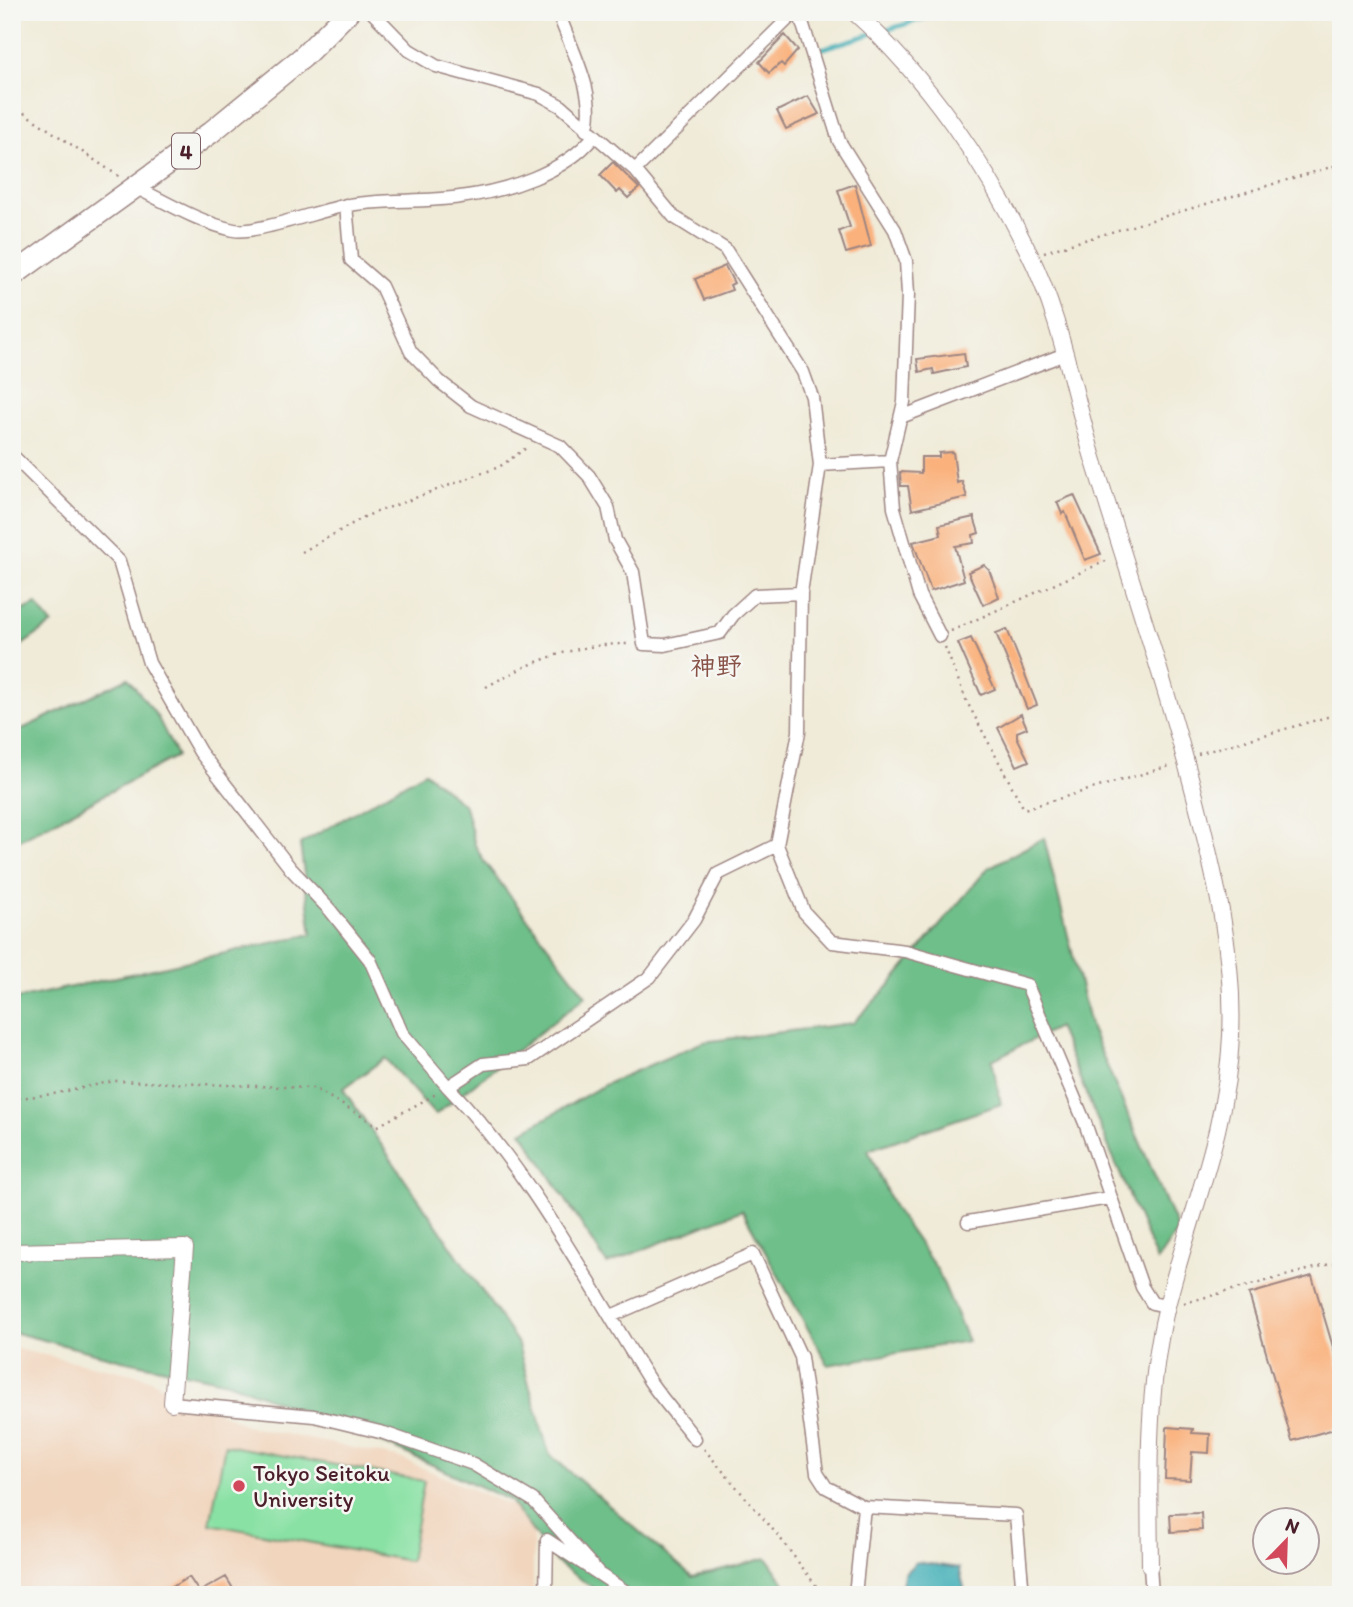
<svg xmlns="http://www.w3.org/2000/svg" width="1353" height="1607" viewBox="0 0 1353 1607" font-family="Itim,'Klee One',sans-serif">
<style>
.built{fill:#f1d5bd}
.green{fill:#89e1a4;stroke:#6a8068;stroke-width:2}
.forest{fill:#6ebf8a;stroke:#5c6f5a;stroke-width:2}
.water{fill:#39abb4;stroke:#426570;stroke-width:2}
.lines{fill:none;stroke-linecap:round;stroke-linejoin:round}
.stream{stroke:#39abb4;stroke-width:4.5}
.building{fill:#fab17c}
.minor-casing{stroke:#9d8582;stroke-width:15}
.tertiary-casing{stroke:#9d8582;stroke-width:18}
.primary-casing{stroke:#9d8582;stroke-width:24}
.path{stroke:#9d8582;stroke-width:2.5;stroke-dasharray:2 5;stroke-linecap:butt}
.minor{stroke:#fff;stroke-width:12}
.tertiary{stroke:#fff;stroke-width:16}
.primary{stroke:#fff;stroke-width:21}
.poi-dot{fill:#d1495b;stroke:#f6f6f2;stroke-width:2.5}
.labels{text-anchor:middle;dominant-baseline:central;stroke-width:5;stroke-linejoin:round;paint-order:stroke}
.shield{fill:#f6f6f2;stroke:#7e6067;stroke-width:2}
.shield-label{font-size:21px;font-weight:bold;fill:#4a1f2b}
.poi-label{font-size:23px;fill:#4a1f2b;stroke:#f6f6f2;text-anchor:start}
.quarter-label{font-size:26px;font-weight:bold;fill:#885247;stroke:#f6f6f2}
</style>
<rect width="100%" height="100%" fill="#f6f6f2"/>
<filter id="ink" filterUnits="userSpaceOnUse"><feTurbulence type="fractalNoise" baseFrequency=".0143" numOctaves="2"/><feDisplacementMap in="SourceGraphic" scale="14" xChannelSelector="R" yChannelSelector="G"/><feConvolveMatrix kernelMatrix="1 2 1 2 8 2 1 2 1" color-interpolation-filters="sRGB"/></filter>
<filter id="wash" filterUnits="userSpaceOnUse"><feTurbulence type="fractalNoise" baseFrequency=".00686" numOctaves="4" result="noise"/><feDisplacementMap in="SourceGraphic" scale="28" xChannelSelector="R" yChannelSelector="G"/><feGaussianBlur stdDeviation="1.57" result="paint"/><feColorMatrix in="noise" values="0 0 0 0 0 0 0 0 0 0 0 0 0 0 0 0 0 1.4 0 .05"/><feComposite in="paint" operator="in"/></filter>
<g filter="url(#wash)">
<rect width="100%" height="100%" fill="#f0ebd8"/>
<path class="built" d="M 12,1348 L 142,1376 L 250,1427 L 397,1457 L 533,1515 L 533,1595 L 12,1595 Z"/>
<path class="green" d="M 225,1445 L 424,1481 L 410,1561 L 210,1524 Z"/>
<path class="forest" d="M 36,604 L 52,624 L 12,652 L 12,616 Z
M 128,678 L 157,716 L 177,756 L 12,844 L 12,714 L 18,731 Z
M 425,772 L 465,806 L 475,845 L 483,860 L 586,996 L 435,1115 L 385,1058 L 343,1089 L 517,1342 L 549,1454 L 692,1577 L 767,1558 L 792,1595 L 603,1595 L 555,1561 L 509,1500 L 402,1451 L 228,1382 L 122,1360 L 12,1332 L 12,1000 L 312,934 L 300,844 Z
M 1044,838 L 1091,1029 L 1178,1230 L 1157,1261 L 1058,1027 L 992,1060 L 1001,1104 L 868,1150 L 894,1208 L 938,1271 L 968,1341 L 828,1365 L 742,1210 L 607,1264 L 522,1132 L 606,1084 L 703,1042 L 853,1023 L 888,987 L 988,868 Z"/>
<path class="water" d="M 916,1562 L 959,1568 L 966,1595 L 900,1595 L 904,1574 Z"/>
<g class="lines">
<path class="stream" d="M 880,32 L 945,12
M 818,50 L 871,34
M 1335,1595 L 1341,1589"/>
</g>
<g id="blocks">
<path class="building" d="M 785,35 L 798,50 L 784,66 L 781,63 L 769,73 L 759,62 Z
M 808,96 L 819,114 L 786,129 L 777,111 Z
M 613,162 L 639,188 L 628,198 L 620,190 L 617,193 L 600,175 Z
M 855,184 L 871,246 L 846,253 L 839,231 L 850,227 L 838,190 Z
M 725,266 L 734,283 L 730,285 L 732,290 L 704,300 L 695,279 Z
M 964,353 L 966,367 L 934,374 L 933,369 L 919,372 L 917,359 Z
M 953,452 L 957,483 L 962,481 L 967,497 L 912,510 L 908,486 L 901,486 L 900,472 L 921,473 L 921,457 L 939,457 L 939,453 Z
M 1074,495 L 1101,554 L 1085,560 L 1065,512 L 1062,514 L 1057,502 Z
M 974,517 L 979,533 L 973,535 L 974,543 L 955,546 L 964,580 L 931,591 L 913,542 L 941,535 L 939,525 Z
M 984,565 L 989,570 L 999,597 L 983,605 L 968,572 Z
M 1007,629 L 1037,705 L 1027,709 L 996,633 Z
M 971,638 L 995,689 L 981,695 L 958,643 Z
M 1021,714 L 1027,728 L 1017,732 L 1017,737 L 1029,761 L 1017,766 L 998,728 Z
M 1312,1276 L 1341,1374 L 1341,1427 L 1292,1441 L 1249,1294 Z
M 1167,1427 L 1193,1429 L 1192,1433 L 1210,1434 L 1209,1453 L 1192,1452 L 1190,1480 L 1165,1479 Z
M 1201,1513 L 1202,1530 L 1171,1532 L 1170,1514 Z
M 189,1577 L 199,1592 L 226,1577 L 237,1595 L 158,1595 Z"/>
</g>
</g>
<g filter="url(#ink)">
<use href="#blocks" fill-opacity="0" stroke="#9d8582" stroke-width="2"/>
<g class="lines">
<g class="minor-casing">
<path id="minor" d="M 372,12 L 409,50 L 436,66 L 539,94 L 561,106 L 635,170 L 674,217 L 725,249 L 803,372 L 812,397 L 820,465 L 801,593 L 799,732 L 777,845 L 718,874 L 694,920 L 650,977 L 529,1059 L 483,1064 L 448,1087 C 531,1172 586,1280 649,1380 C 663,1401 680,1419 695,1439
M 558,12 C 570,47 598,95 586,130
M 799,12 L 839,141 L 895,230 L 906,261 L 908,294 L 904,402 L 890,461 L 894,508 L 919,595 L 940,636
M 635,170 L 795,12
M 135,187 C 166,202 200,223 234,230 C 254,234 319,211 343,206 C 382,198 421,203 460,197 C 506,191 565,173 594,136
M 346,205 L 351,260 L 381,286 L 411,352 L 439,381 L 471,406 L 560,446 L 589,476 L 608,507 L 615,540 L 633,572 L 644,644 L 665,645 L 720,633 L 733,615 L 755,595 L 801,593
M 901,417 L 1065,354
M 12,455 L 119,561 L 149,663 L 200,752 L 291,869 L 330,910 L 370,960 L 402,1033 L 448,1087
M 820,465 L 890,461
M 777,845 L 804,912 L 832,942 L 905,951 L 1027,985 L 1085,1123 L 1142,1287 L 1152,1303 L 1166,1306
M 968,1222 L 1109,1198
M 611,1316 L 753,1254 L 801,1357 L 817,1473 L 826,1487 L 864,1507
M 172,1403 L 314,1416 L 384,1433 L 473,1464 L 533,1500 L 597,1571
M 1150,1566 L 1152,1595
M 546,1595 L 547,1540 L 631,1595
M 855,1595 L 864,1507 L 1016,1515 L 1023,1595"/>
</g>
<g class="tertiary-casing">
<path id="tertiary" d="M 854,12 C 927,77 986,165 1029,253 C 1060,315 1073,391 1093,458 C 1128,572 1166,684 1196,800 C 1215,877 1235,956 1231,1036 C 1227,1132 1188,1218 1166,1310 C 1146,1393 1149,1481 1150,1566
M 12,1252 L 185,1248 L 172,1403"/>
</g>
<g class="primary-casing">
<path id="primary" d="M 12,276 L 210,133 L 303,57 L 348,12"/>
</g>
<path class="path" d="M 880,16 L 893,12
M 12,105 L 120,177
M 1044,252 L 1341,164
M 302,552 L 366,516 L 499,467 L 529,446
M 951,631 L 1108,560
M 945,647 L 967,702 L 1024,809 L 1173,765
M 486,687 C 532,661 576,643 631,644
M 1198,754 L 1341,713
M 12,1099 L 53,1094 L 114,1081 L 314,1088 L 378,1126 L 436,1094
M 1184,1303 L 1341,1261
M 704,1449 L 780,1538 L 823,1595"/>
<use href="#minor" class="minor"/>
<use href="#tertiary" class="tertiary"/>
<use href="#primary" class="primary"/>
</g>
</g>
<circle class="poi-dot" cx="239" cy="1486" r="7"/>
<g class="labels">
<rect class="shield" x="172" y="133.5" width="28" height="35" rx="5"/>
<g class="shield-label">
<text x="186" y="151">4</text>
</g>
<g class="poi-label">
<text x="253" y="1473">Tokyo Seitoku<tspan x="253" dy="26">University</tspan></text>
</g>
<g class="quarter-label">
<text x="716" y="666">神野</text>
</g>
</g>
<rect width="1353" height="1607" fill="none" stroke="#f6f6f2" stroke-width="42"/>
<g transform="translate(1286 1541) rotate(23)"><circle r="33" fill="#f6f6f2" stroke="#b1a0a2" stroke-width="2"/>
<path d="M0-5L12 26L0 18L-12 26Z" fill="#d1495b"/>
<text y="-10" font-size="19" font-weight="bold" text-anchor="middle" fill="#4a1f2b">N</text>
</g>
</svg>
